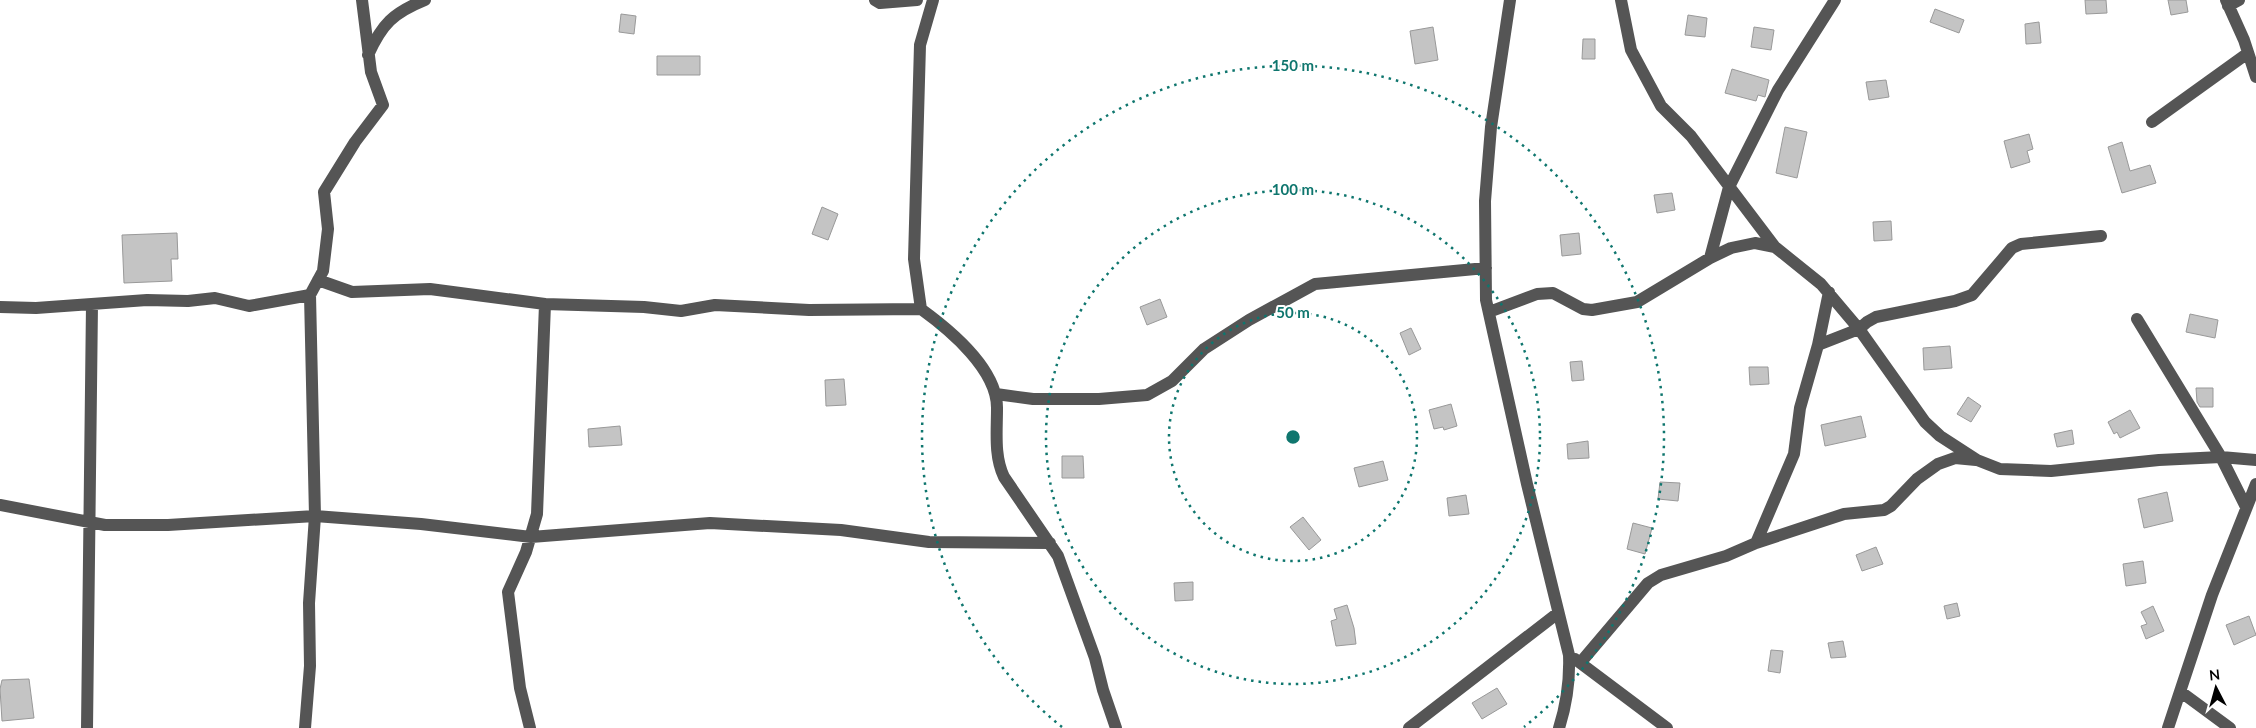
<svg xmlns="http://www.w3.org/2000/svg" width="2256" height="728" viewBox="0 0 2256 728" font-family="Lato,sans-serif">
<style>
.building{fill:#c4c4c4;stroke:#999}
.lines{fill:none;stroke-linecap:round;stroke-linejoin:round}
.minor{stroke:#555;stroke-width:12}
.ring{fill:none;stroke:#0f766e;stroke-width:2.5;stroke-dasharray:2.5 5}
.centre{fill:#0f766e;stroke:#fff;stroke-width:2.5}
.ring-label{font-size:15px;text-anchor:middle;font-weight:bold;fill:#0f766e;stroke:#fff;stroke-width:4;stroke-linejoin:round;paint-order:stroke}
</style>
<rect width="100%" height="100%" fill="#fff"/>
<path class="building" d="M 2085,0 L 2106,0 L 2107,13 L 2086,14 Z
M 2168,0 L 2186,0 L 2188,12 L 2171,15 Z
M 1935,9 L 1964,20 L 1959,33 L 1930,22 Z
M 621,14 L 636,16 L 634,34 L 619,32 Z
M 1688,15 L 1707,18 L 1705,37 L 1685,35 Z
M 2039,22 L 2041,43 L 2026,44 L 2025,24 Z
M 1433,27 L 1438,60 L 1415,64 L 1410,31 Z
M 1754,27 L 1774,30 L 1771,50 L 1751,47 Z
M 1583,39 L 1595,39 L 1595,59 L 1582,59 Z
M 657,56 L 700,56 L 700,75 L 657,75 Z
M 1732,69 L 1769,80 L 1765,97 L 1758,95 L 1756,101 L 1725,93 Z
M 1886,80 L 1889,97 L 1869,100 L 1866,82 Z
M 1785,127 L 1807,132 L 1797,178 L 1776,173 Z
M 2029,134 L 2033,149 L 2027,151 L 2030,162 L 2011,168 L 2004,141 Z
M 2122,142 L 2130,171 L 2150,165 L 2156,183 L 2122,193 L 2108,147 Z
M 1672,193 L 1675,210 L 1657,213 L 1654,195 Z
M 822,207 L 838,214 L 828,240 L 812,234 Z
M 1891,221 L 1892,240 L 1874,241 L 1873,222 Z
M 177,233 L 178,259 L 171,259 L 172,281 L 124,283 L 122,235 Z
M 1579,233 L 1581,254 L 1562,256 L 1560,235 Z
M 1160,299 L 1167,317 L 1147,325 L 1140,307 Z
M 2190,314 L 2218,320 L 2215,338 L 2186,332 Z
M 1411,328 L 1421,349 L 1409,355 L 1400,333 Z
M 1950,346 L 1952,368 L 1924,370 L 1923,348 Z
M 1582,361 L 1584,380 L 1572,381 L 1570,362 Z
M 1749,367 L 1768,367 L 1769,384 L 1750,385 Z
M 844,379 L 846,405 L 826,406 L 825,380 Z
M 2196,388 L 2213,388 L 2213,407 L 2200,407 L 2197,402 Z
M 1968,397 L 1981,406 L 1971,422 L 1957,414 Z
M 1451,404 L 1457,426 L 1444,430 L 1443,427 L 1434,429 L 1429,410 Z
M 2130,410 L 2140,428 L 2120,438 L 2117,432 L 2114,434 L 2108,422 Z
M 1861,416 L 1866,437 L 1825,446 L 1821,425 Z
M 620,426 L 622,445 L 589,447 L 588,429 Z
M 2072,430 L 2074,444 L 2057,447 L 2054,434 Z
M 1588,441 L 1589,458 L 1568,459 L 1567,444 Z
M 1062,456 L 1083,456 L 1084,478 L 1062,478 Z
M 1383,461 L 1388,480 L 1359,487 L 1354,468 Z
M 1660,482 L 1680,483 L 1678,501 L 1658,499 Z
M 2167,492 L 2173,521 L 2144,528 L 2138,499 Z
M 1466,495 L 1469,514 L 1449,516 L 1447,498 Z
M 1303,517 L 1321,540 L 1309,550 L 1290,527 Z
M 1633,523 L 1652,528 L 1645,554 L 1627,549 Z
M 1876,547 L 1883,564 L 1862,571 L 1856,555 Z
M 2143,561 L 2146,583 L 2126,586 L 2123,564 Z
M 1193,582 L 1193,600 L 1175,601 L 1174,583 Z
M 1957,603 L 1960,616 L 1947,619 L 1944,606 Z
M 1347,605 L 1354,628 L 1356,644 L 1336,646 L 1331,621 L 1337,619 L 1334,609 Z
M 2153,606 L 2164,631 L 2146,639 L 2141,626 L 2147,624 L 2141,612 Z
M 2249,616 L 2256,635 L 2234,645 L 2226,625 Z
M 1843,641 L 1846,657 L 1831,658 L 1828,643 Z
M 1771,650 L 1783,651 L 1780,673 L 1768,671 Z
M 29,679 L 34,718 L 2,721 L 0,689 L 2,680 Z
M 1497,688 L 1507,704 L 1482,719 L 1472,703 Z"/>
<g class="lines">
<path class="minor" d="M 875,0 L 880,3 L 917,0
M 933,0 L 920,45 L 914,259 L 921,309 C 950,330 998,370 997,409 C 997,432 994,456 1004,477 L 1058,556 L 1095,658 L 1103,690 L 1116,728
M 1510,0 L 1491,127 L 1485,201 L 1486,300 L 1527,484 L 1569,655 C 1570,681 1567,703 1559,728
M 1621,0 L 1631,50 L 1661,106 L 1691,136 L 1775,247
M 2226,0 L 2244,40 L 2256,77
M 2228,6 L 2239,0
M 368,55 C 382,24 393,13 425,0
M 2152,122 L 2248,53
M 1710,258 L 1729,187 L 1778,90 L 1835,0
M 318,280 L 352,292 L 430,289 L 545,304 L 537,514 L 526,552 L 508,592 L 520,688 L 530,728
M 545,304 L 644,307 L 681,311 L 715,305 L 809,310 L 921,309
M 0,307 L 36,308 L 147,300 L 188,301 L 215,298 L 249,306 L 310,295 L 323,271 L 328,229 L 324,192 L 355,142 L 383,105 L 371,72 L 362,0
M 1489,312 L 1537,294 L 1553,293 L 1583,309 L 1592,310 L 1637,302 L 1710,258 L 1731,248 L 1755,243 L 1775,247 L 1821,284 L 1859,329 L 1925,422 L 1940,436 L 1977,460 L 2000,469 L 2051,471 L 2159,460 L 2221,457 L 2256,460
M 2137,319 L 2221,457 L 2246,507
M 1818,345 L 1859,329 L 1867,322 L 1876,317 L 1955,301 L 1972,295 L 2012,248 L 2021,244 L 2101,236
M 996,394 L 1033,399 L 1099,399 L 1147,395 L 1172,381 L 1204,349 L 1249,320 L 1315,284 L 1486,268
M 0,505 L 105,525 L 168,525 L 315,516 L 421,524 L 531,537 L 710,523 L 841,530 L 929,542 L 1050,543
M 1756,543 L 1844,514 L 1884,510 L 1891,506 L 1917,479 L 1938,464 L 1955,458 L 1976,460
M 1575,659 L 1667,728
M 1581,662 L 1648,583 L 1661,575 L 1726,556 L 1756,543 L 1794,454 L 1800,408 L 1818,345 L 1829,292
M 2181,692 L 2230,728
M 87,728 L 92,304
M 305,728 L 310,666 L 309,603 L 315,516 L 310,295
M 1409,728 L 1558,613
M 2168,728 L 2212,595 L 2256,484"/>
</g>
<g class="ring">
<circle cx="1293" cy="437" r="124"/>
<circle cx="1293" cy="437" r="247"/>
<path d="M1062 727A371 371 0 1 1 1524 727"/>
</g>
<circle cx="1293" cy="437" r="8" class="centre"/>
<g class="ring-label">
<text x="1293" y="71">150 m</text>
<text x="1293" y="195">100 m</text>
<text x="1293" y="318">50 m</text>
</g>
<g transform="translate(2216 688) rotate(354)" stroke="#ffffff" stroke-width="4" paint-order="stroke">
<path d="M0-4L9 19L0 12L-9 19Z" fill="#000000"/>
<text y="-8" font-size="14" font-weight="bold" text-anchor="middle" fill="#000000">N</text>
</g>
</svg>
